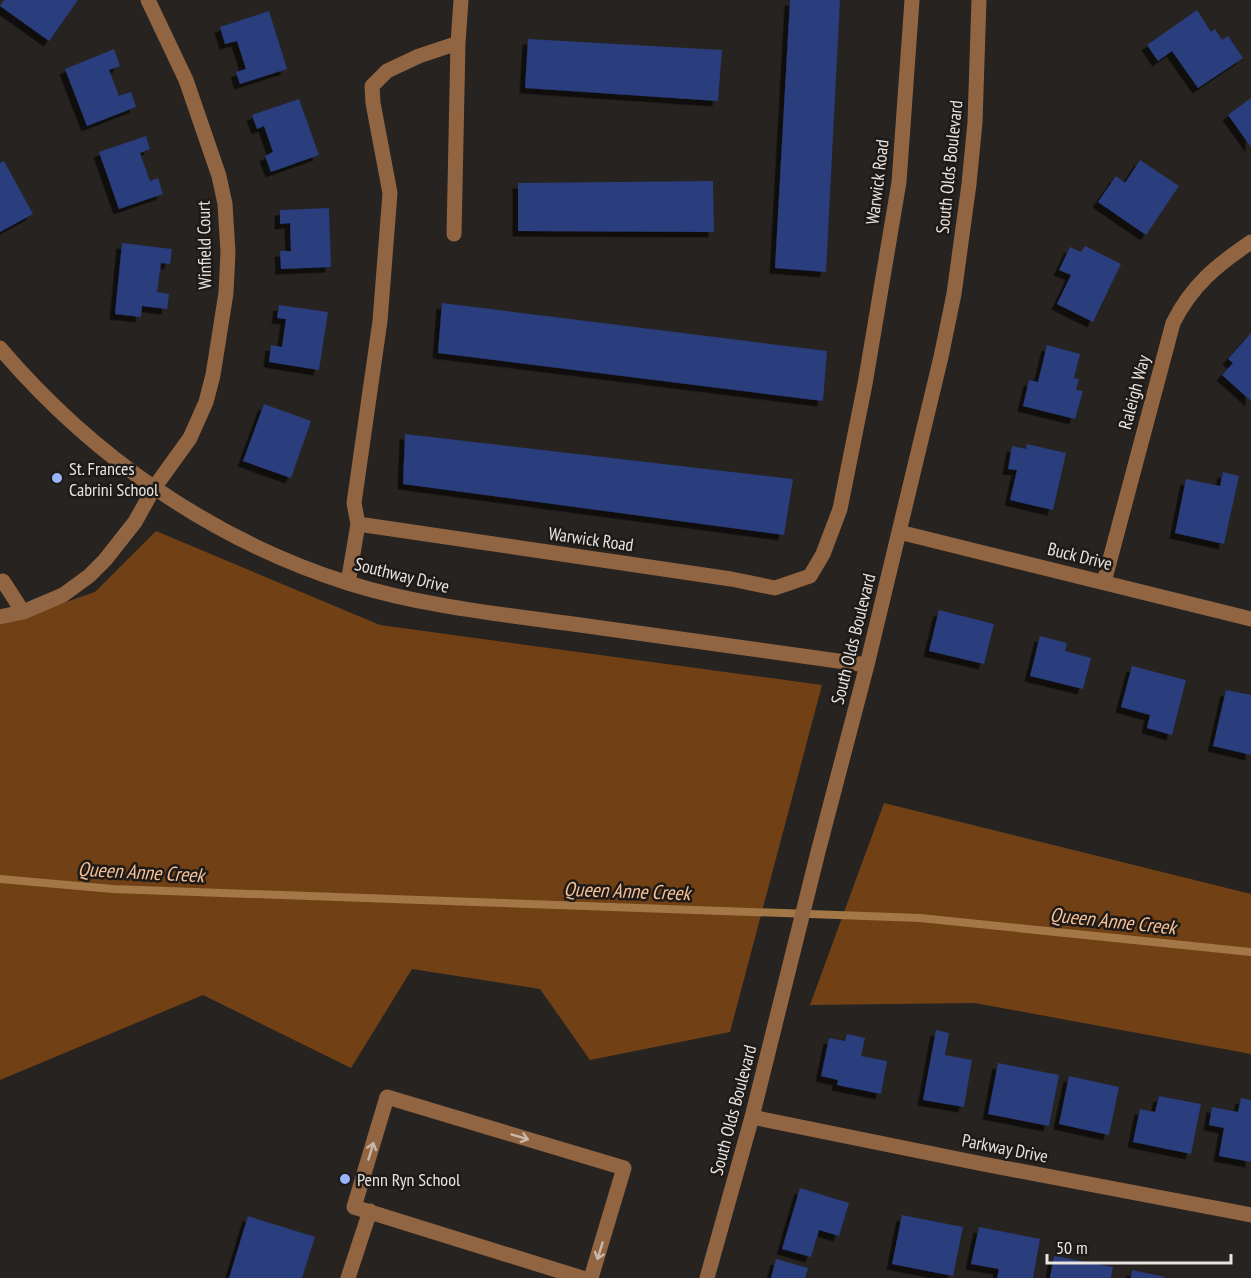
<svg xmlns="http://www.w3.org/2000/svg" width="1251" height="1278" viewBox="0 0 1251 1278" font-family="'PT Sans Narrow',sans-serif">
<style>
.forest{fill:#714115}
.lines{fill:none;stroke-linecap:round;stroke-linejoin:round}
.stream{stroke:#a47746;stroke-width:8}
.building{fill:#293c7c;filter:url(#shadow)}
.minor{stroke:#926542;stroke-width:15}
.oneway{stroke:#c9b8aa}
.poi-dot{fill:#9ab5fd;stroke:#1e1a17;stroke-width:2}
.labels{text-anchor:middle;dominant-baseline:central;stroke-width:5;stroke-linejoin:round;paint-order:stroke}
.street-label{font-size:18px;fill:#e7e4e2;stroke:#1e1a17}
.poi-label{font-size:18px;fill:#e7e4e2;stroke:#1e1a17;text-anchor:start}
.water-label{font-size:20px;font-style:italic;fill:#f7c096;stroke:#1e1a17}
</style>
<defs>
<filter id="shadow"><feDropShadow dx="-5.5" dy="5.5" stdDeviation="0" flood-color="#0009"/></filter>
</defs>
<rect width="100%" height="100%" fill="#272320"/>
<path class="forest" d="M 156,531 L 380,625 L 822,685 L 730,1032 L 590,1060 L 540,989 L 412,969 L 351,1068 L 203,995 L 0,1080 L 0,625 L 95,592 Z
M 884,803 L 1251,894 L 1251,1054 L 975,1003 L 810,1005 Z"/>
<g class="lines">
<path class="stream" d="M 0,879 L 113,889 L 920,918 L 1251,952"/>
</g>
<path class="building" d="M 4,0 L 78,0 L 49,41 L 0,6 Z
M 790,0 L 840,0 L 826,272 L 775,268 Z
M 1197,10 L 1211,32 L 1215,29 L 1222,40 L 1228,36 L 1243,58 L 1198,88 L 1172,51 L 1158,61 L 1147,45 Z
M 269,11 L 287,69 L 240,84 L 236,72 L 246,69 L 237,41 L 225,44 L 220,27 Z
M 528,39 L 722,50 L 718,101 L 525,88 Z
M 114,49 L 120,66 L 109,70 L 119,96 L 131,92 L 136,107 L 87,126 L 65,69 Z
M 1251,98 L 1251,147 L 1228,115 Z
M 299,99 L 319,155 L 271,172 L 265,156 L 273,152 L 264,126 L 257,129 L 252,115 Z
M 146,136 L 150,149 L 140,153 L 150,181 L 158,178 L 163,194 L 119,209 L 99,152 Z
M 1140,160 L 1179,186 L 1146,235 L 1098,202 L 1116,176 L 1125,183 Z
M 4,161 L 33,214 L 0,232 L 0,163 Z
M 713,181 L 714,232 L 518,231 L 518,183 Z
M 329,208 L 331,267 L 281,269 L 280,251 L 291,251 L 290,223 L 280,224 L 280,210 Z
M 122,243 L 172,249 L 170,264 L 161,263 L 157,292 L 169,294 L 167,309 L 142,306 L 141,317 L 115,314 Z
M 1085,246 L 1121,264 L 1093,322 L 1057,304 L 1071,275 L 1059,270 L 1070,247 L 1081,252 Z
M 442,303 L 827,351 L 823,401 L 438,353 Z
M 279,305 L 328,312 L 319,370 L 269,362 L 271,345 L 282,347 L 286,319 L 277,318 Z
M 1251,333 L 1251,401 L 1222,375 L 1233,363 L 1228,359 Z
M 1047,345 L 1080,354 L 1074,378 L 1079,379 L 1076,390 L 1083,391 L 1075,419 L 1023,406 L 1029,380 L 1038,382 Z
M 264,404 L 311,421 L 291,478 L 243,461 Z
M 405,434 L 793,479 L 784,535 L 403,484 Z
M 1027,444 L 1066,453 L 1053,510 L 1010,500 L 1017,470 L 1008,469 L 1012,446 L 1026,449 Z
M 1223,472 L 1239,476 L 1224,544 L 1175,533 L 1186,479 L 1220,486 Z
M 939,610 L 994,624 L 984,664 L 929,651 Z
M 1040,636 L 1067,643 L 1065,651 L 1091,658 L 1083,689 L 1030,676 Z
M 1132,666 L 1186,680 L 1172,735 L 1147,728 L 1150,715 L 1121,707 Z
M 1226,690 L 1251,695 L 1251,755 L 1213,746 Z
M 936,1030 L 949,1033 L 945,1055 L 972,1060 L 964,1107 L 923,1100 Z
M 847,1034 L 865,1038 L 861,1056 L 887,1061 L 881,1094 L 837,1085 L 838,1080 L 821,1076 L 829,1038 L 845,1041 Z
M 998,1063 L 1059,1075 L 1049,1126 L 988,1114 Z
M 1069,1076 L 1119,1087 L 1109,1135 L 1059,1124 Z
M 1159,1096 L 1201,1104 L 1191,1154 L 1133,1142 L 1140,1109 L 1155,1112 Z
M 1241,1098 L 1251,1100 L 1251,1162 L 1219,1156 L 1224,1128 L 1209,1125 L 1212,1107 L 1238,1112 Z
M 800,1188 L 849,1203 L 839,1236 L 819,1230 L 811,1257 L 782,1249 Z
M 902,1215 L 963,1227 L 953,1276 L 892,1264 Z
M 248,1216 L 315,1237 L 302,1278 L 229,1278 Z
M 979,1227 L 1040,1239 L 1033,1278 L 997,1278 L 999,1269 L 971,1264 Z
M 1054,1256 L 1113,1267 L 1111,1278 L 1050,1278 Z
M 776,1259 L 808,1268 L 805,1278 L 771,1278 Z
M 1132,1270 L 1165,1277 L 1164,1278 L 1131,1278 Z"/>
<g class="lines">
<path class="minor" d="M 461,0 L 458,43 L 419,56 L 387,71 L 372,86 L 373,103 L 390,193 L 380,321 L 354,503 L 358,524 L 731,579 L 775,588 L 810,576 L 823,554 L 840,509 L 865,384 L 899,182 L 912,0
M 454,234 L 458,43
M 0,348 C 92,456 212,540 348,583 C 421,606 498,614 573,624 C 671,638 769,651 867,665
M 899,532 L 1251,619
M 3,581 L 23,612
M 1104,582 L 1173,323 C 1192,285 1217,265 1251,242
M 348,583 L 358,524
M 0,617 L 23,612 L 63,595 L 89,576 L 105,560 L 135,522 L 154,488 L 190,438 L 206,402 L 213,375 L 226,293 L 228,252 L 225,204 L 219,176 L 186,80 L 148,0
M 752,1117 L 978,1163 L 1251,1215
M 348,1278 L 370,1211
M 582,1278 L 354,1207 L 387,1097 L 624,1168 L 591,1278
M 707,1278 L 752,1117 L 818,852 L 867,665 L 941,357 L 954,294 L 969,184 L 975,122 L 979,0"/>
</g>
<defs><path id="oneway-shaft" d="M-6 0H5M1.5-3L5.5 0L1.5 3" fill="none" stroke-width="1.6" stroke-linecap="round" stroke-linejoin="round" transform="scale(1.5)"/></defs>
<g class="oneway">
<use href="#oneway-shaft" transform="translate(520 1137) rotate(17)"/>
<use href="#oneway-shaft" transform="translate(371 1151) rotate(-73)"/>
<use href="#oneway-shaft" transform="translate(600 1251) rotate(107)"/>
</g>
<g class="poi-dot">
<circle cx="57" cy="478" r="6"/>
<circle cx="345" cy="1179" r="6"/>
</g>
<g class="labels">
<g class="street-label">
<text transform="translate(949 167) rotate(-84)">South Olds Boulevard</text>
<text transform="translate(877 182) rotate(-83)">Warwick Road</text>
<text transform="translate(204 245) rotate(-91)">Winfield Court</text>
<text transform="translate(1134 392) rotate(-75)">Raleigh Way</text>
<text transform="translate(591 539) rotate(8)">Warwick Road</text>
<text transform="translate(1080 556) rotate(14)">Buck Drive</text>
<text transform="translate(402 575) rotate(14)">Southway Drive</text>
<text transform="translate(853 639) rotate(-76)">South Olds Boulevard</text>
<text transform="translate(733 1110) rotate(-75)">South Olds Boulevard</text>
<text transform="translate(1005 1148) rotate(11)">Parkway Drive</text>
</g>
<g class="poi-label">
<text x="69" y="468">St. Frances<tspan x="69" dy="21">Cabrini School</tspan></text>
<text x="357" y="1179">Penn Ryn School</text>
</g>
<g class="water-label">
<text transform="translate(141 872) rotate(3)">Queen Anne Creek</text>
<text transform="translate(627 891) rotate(2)">Queen Anne Creek</text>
<text transform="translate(1113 921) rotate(6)">Queen Anne Creek</text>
</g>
</g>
<path d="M1047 1254v9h184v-9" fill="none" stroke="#e7e4e2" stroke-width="3"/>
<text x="1056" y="1254" font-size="18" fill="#e7e4e2" stroke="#1e1a17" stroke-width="4.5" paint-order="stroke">50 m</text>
</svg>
